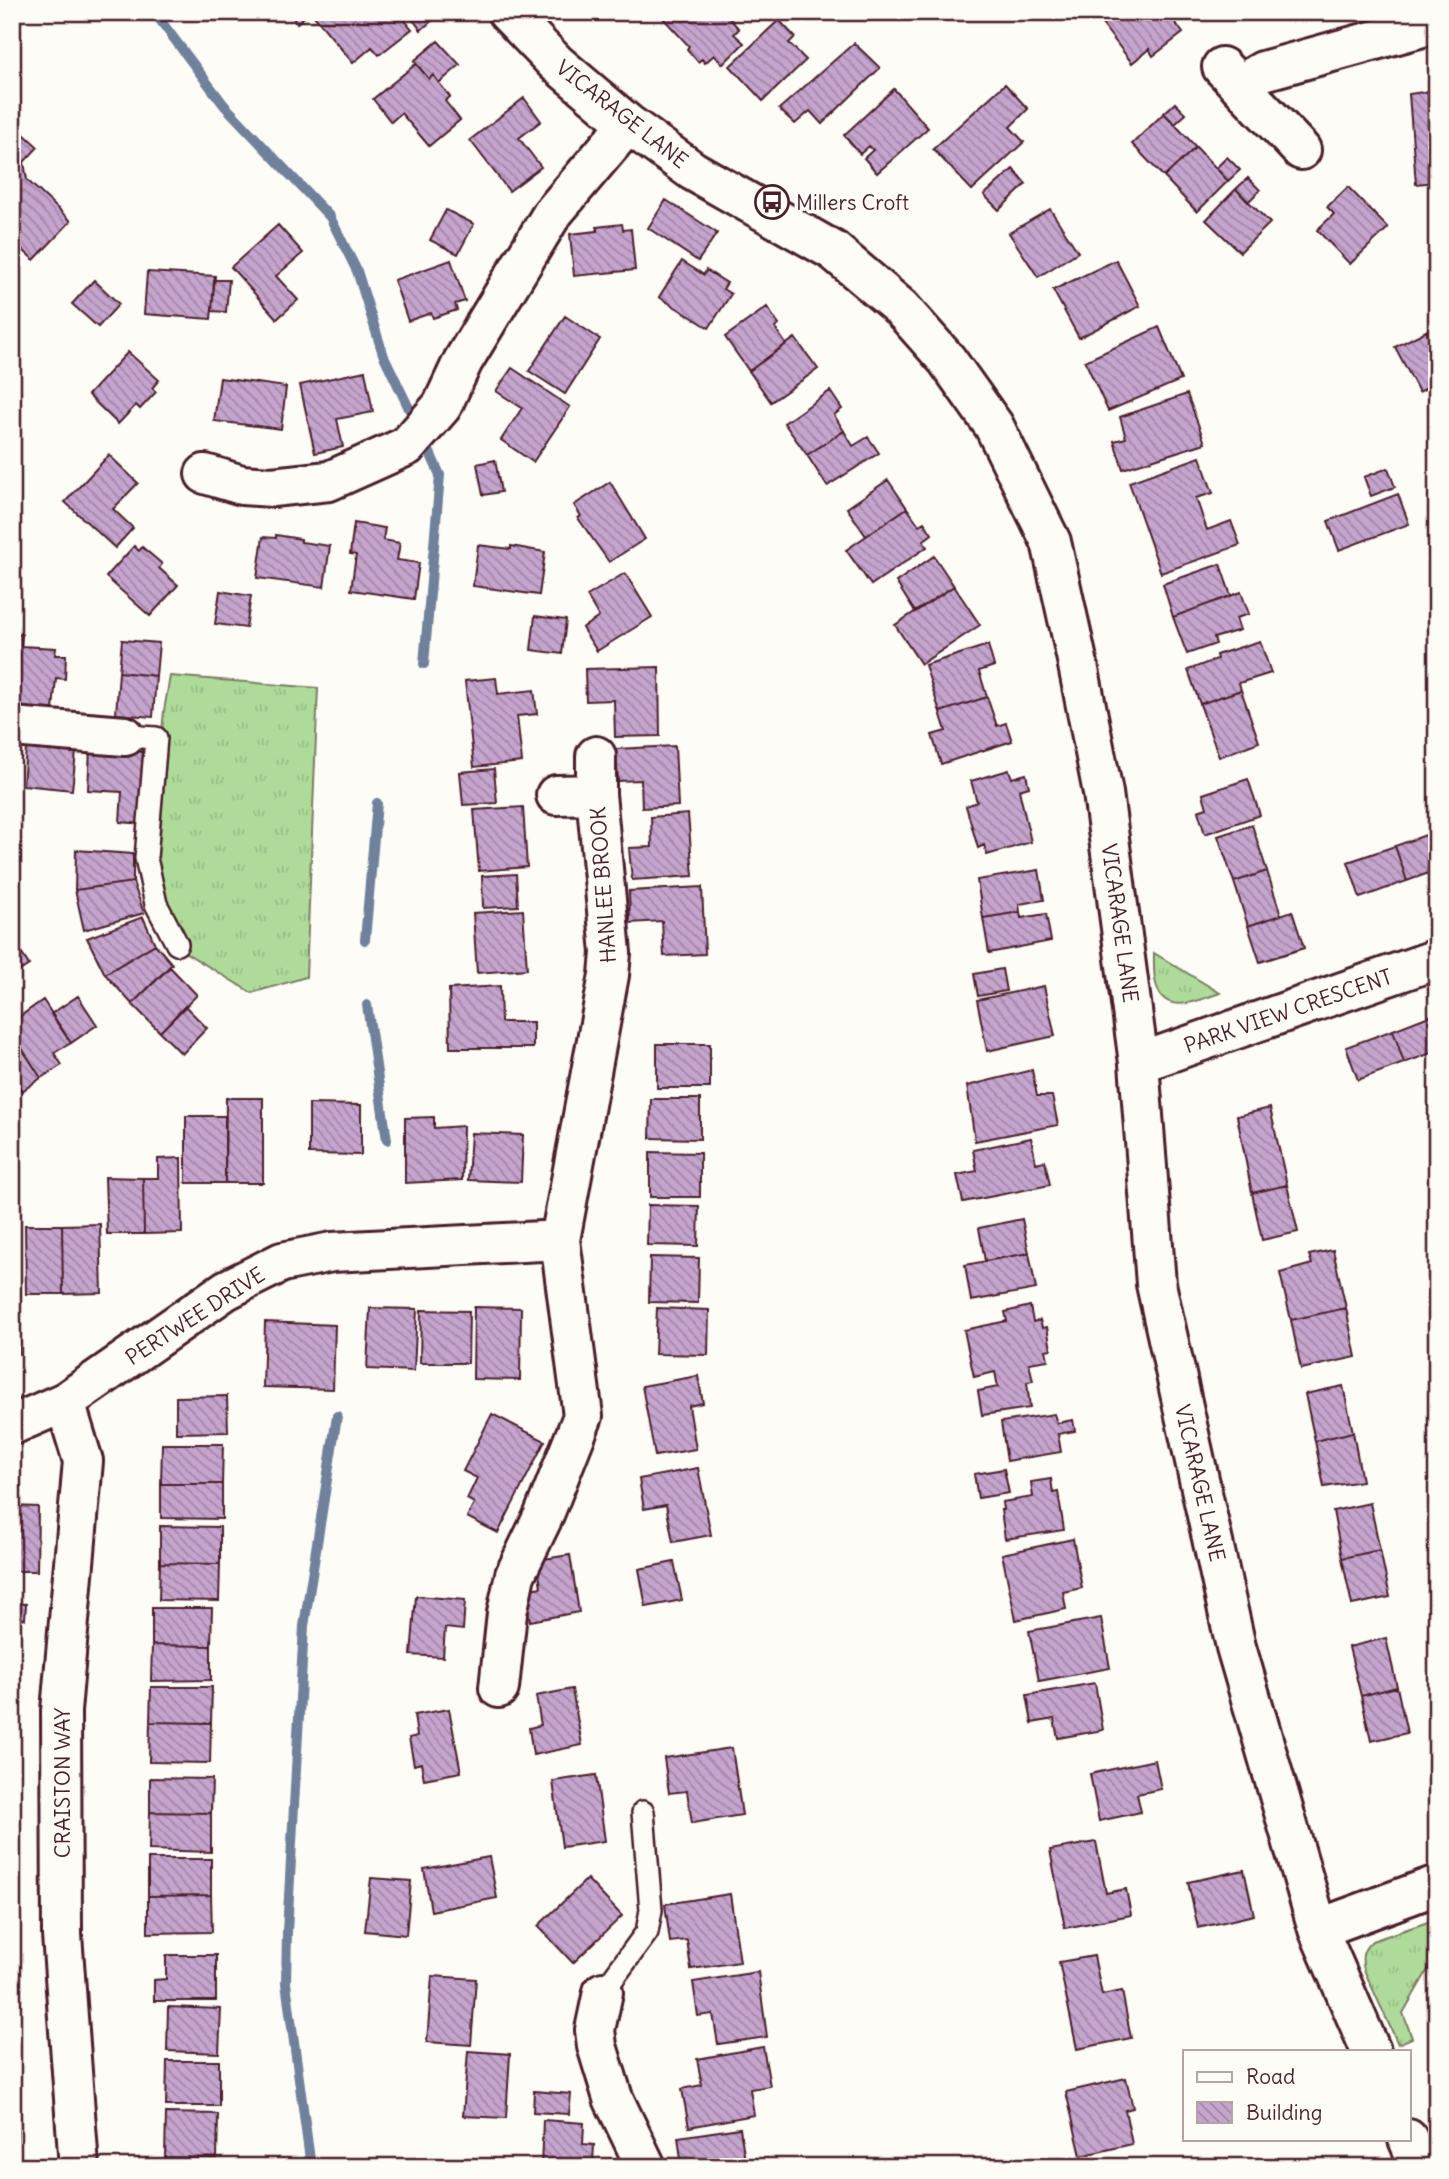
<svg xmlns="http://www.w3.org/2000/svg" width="1449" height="2179" viewBox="0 0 1449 2179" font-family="Delius,sans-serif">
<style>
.grass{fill:url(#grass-tufts);stroke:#7c7d62;stroke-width:2}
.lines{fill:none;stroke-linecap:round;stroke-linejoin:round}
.stream{stroke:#6f819c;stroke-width:10}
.building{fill:url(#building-back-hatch);stroke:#4a1f2b;stroke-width:2}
.service-casing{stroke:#4a1f2b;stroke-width:26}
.minor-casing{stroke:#4a1f2b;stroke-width:44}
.service{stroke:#fdfcf7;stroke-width:21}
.minor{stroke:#fdfcf7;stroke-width:38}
.labels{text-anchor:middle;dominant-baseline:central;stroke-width:7;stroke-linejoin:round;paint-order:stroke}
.street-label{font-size:21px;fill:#4a1f2b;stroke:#fdfcf7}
.poi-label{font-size:21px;fill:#4a1f2b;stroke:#fdfcf7;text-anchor:start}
</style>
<defs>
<pattern id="grass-tufts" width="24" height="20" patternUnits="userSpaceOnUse" patternTransform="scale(1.75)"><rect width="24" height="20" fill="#aedb9a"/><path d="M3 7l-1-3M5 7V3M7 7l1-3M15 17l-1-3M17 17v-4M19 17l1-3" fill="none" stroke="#97bc85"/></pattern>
<pattern id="building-back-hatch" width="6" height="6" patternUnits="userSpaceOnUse" patternTransform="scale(1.75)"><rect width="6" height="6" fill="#c5a4ce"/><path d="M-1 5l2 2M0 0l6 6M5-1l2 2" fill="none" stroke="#a285a7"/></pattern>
</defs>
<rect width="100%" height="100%" fill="#fdfcf7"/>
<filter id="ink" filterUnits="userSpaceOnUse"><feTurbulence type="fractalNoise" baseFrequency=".0143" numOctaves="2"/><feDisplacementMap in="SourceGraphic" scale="14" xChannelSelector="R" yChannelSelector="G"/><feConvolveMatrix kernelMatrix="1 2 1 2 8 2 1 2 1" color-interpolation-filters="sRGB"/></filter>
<g filter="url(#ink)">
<path class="grass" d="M 170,676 L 318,688 L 306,977 L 252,993 L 183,951 L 149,865 L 164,711 Z
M 1154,953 L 1220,993 C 1201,999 1166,1017 1157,987 C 1153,977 1154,963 1154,953 Z
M 1437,1919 L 1437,1954 L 1403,2013 L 1412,2038 L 1398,2044 L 1364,1970 C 1361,1957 1362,1950 1372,1941 Z"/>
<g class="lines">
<path class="stream" d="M 154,12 L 224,105 L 330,217 L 357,271 L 383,354 L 416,423
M 423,437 L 440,475 L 424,664
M 365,940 L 377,803
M 367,1005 L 387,1140
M 311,2167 L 286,1983 L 287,1932 L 304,1626 L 337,1416"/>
</g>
<path class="building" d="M 288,12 L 310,12 L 297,23 Z
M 319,12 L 374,12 L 377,16 L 381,12 L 398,12 L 412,29 L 379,55 L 372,47 L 353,63 L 314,16 Z
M 407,12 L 442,12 L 421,30 Z
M 670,12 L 724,12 L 739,29 L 734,34 L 744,43 L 723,64 L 714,55 L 705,63 L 702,59 L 698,62 L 687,49 L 689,46 L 663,18 Z
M 1117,12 L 1167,12 L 1183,33 L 1153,56 L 1149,49 L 1132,63 L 1102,24 Z
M 1180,12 L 1195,12 L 1186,20 Z
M 779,20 L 795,37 L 789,43 L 806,60 L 763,101 L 730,66 Z
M 438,41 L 460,65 L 439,83 L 433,75 L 429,79 L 414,61 Z
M 854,43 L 880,68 L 822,124 L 810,111 L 795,124 L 779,109 Z
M 416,64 L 429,79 L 433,75 L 450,97 L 445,101 L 460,120 L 429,146 L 401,113 L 391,122 L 373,99 Z
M 1005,84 L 1028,109 L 1010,127 L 1024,142 L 972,190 L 933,149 Z
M 894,89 L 928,128 L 877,173 L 864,158 L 873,150 L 869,146 L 860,154 L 844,135 Z
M 1437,90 L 1437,182 L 1416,184 L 1409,94 Z
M 524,98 L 541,121 L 519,138 L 541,167 L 509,191 L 470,140 Z
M 1175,103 L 1186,114 L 1175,124 L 1164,113 Z
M 1164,113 L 1196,147 L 1164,177 L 1132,144 Z
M 12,123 L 38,147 L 24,162 L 27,180 L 71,221 L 34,260 L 12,240 Z
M 1196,147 L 1228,181 L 1197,212 L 1164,177 Z
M 1227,157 L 1240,170 L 1228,181 L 1216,168 Z
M 1013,169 L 1026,184 L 999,210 L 984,195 Z
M 1248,178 L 1260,190 L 1248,202 L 1236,189 Z
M 1348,187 L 1388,228 L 1350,264 L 1317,230 L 1334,214 L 1327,207 Z
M 1236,189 L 1270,223 L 1240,252 L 1206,220 Z
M 666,200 L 717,233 L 698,261 L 648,228 Z
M 1050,209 L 1078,252 L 1038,277 L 1009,233 Z
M 446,210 L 474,224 L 458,254 L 430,240 Z
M 622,224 L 623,230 L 631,229 L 635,270 L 574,276 L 570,234 L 597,231 L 597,227 Z
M 278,225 L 303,253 L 276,276 L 298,300 L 277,319 L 231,267 Z
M 451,260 L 465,301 L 455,304 L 457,310 L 433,318 L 431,313 L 408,321 L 394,280 Z
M 1116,260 L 1140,306 L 1079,338 L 1053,290 Z
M 682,261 L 704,275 L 706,270 L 727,283 L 723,289 L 731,294 L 709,328 L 659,297 Z
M 147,272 L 215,276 L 211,319 L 144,314 Z
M 94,280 L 119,304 L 98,327 L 72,304 Z
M 214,280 L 229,280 L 226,312 L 212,311 Z
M 767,307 L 779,325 L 775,328 L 786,344 L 749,371 L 725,337 Z
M 565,316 L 600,339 L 565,394 L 529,371 Z
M 1437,325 L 1437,351 L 1426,331 Z
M 1159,327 L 1181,380 L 1108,411 L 1085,361 Z
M 1426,331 L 1437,351 L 1437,383 L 1419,392 L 1395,347 Z
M 795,338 L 818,369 L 771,402 L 749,371 Z
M 128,352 L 159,380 L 152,388 L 156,392 L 140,409 L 136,405 L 118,424 L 88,395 Z
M 512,368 L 570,407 L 533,462 L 501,440 L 522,408 L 496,391 Z
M 365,371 L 373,412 L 337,419 L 343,447 L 315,453 L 300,385 Z
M 220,378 L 286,387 L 281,429 L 214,421 Z
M 830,391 L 842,409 L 834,415 L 844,431 L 807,455 L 784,423 Z
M 1187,394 L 1205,443 L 1123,469 L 1114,441 L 1126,438 L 1120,417 Z
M 844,431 L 853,446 L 868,437 L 879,453 L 827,486 L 807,455 Z
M 109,455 L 138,483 L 113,509 L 133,528 L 115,548 L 65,502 Z
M 1200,457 L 1213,493 L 1196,498 L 1207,530 L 1231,521 L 1240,545 L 1161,573 L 1129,482 Z
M 495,460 L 501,492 L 483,495 L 477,464 Z
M 1388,468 L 1395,487 L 1371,496 L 1364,477 Z
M 888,480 L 907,508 L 866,536 L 847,508 Z
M 610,482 L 645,539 L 609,562 L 578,518 L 581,516 L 574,505 Z
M 1398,494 L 1409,524 L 1339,550 L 1328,521 Z
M 907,508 L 919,525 L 924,522 L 932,534 L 923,541 L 927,547 L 871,585 L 846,550 Z
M 354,523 L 385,528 L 383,540 L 400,543 L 397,560 L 419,563 L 414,599 L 351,590 L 356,555 L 350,554 Z
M 276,535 L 301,539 L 301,542 L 330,546 L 324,587 L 257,578 L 263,537 L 276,538 Z
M 478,545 L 511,549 L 511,546 L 545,552 L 539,595 L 473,586 Z
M 134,546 L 139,551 L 142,547 L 162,564 L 159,568 L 178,585 L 150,616 L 106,577 Z
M 934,556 L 954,586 L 915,612 L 896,582 Z
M 1220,564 L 1231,596 L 1173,617 L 1163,584 Z
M 625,573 L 652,617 L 597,651 L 582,628 L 599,617 L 587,596 Z
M 954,586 L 980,625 L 921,664 L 895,625 Z
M 220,591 L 251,596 L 246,628 L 215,624 Z
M 1241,592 L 1249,614 L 1236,618 L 1240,630 L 1214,638 L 1216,644 L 1187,654 L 1173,617 Z
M 535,616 L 566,620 L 562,654 L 531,650 Z
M 12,634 L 22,635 L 21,646 L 56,648 L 55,655 L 66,655 L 65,679 L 56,678 L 53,710 L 12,707 Z
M 122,640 L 159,643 L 156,676 L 119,672 Z
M 1260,641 L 1271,673 L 1239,683 L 1241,690 L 1200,704 L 1188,670 L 1217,659 L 1216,655 Z
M 988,645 L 994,666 L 979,671 L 987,697 L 940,712 L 925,665 Z
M 659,667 L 660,736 L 615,737 L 614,700 L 586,701 L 585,669 Z
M 119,672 L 156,676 L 153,717 L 116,714 Z
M 496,678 L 498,694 L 534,690 L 537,714 L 517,716 L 522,762 L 474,767 L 465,681 Z
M 1241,690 L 1259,742 L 1219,757 L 1200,704 Z
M 987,697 L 997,726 L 1006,723 L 1012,741 L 941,764 L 932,735 L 946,731 L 940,712 Z
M 675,746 L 678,806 L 642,808 L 641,780 L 618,781 L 616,749 Z
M 26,748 L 76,752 L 72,790 L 23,785 Z
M 90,749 L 148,752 L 144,824 L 120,822 L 122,792 L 88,790 Z
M 494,769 L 497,803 L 463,805 L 460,772 Z
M 1009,770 L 1012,778 L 1026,774 L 1029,787 L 1019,790 L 1031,842 L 987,855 L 984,845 L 978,848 L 966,806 L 977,802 L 971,781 Z
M 1248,779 L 1260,815 L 1205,834 L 1198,811 L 1207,808 L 1203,794 Z
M 523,807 L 527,867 L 479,871 L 474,810 Z
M 688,814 L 693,876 L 632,880 L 629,848 L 652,847 L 651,817 Z
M 1252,825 L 1267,871 L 1234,882 L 1218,836 Z
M 1437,831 L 1437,870 L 1407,881 L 1395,846 Z
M 1395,846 L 1407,881 L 1360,898 L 1348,862 Z
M 76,850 L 133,854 L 133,882 L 75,890 Z
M 1039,870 L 1044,900 L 1019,904 L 1020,912 L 983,918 L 977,880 Z
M 1267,871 L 1281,915 L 1248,926 L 1234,882 Z
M 516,874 L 518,906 L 483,908 L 482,876 Z
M 133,882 L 144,913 L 84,930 L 75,890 Z
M 702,887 L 705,954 L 664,956 L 662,921 L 630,923 L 629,891 Z
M 523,910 L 527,969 L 477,973 L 473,913 Z
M 1292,911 L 1304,948 L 1260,962 L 1248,926 Z
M 1020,912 L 1021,918 L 1046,914 L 1051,941 L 989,953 L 983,918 Z
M 143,917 L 155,944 L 105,974 L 87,938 Z
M 12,939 L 29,965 L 12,976 Z
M 155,944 L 172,964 L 132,1004 L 105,974 Z
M 170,967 L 197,995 L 160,1032 L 132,1004 Z
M 1002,969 L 1006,991 L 978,996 L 974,974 Z
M 500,986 L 501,1022 L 533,1022 L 533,1048 L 450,1048 L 449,989 Z
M 1044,986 L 1055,1036 L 987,1051 L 977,1000 Z
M 78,996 L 97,1025 L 71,1043 L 51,1014 Z
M 43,1000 L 71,1043 L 54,1053 L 62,1065 L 41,1078 L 12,1033 L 12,1022 Z
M 185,1006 L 207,1028 L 182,1054 L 160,1032 Z
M 1437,1013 L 1437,1051 L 1404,1063 L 1393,1030 Z
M 1393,1030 L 1404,1063 L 1358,1080 L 1346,1047 Z
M 12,1033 L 41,1078 L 22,1091 L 15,1080 L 12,1081 Z
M 657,1044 L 710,1044 L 710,1088 L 657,1088 Z
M 1032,1070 L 1037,1096 L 1052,1096 L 1058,1125 L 975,1141 L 967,1086 Z
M 226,1098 L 263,1098 L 263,1183 L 225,1183 Z
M 651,1099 L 700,1099 L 700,1139 L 650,1138 Z
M 309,1104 L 361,1105 L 361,1155 L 309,1154 Z
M 1270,1108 L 1287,1185 L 1252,1193 L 1237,1116 Z
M 12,1110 L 20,1121 L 12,1126 Z
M 186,1116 L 225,1116 L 225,1183 L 186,1183 Z
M 434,1117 L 434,1128 L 463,1126 L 462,1180 L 405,1183 L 405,1118 Z
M 471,1133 L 523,1135 L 521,1182 L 468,1180 Z
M 1031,1138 L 1036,1163 L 1045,1161 L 1050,1185 L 963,1202 L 957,1175 L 977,1171 L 973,1150 Z
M 650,1152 L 700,1153 L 700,1197 L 650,1197 Z
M 181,1158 L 182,1233 L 144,1234 L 143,1178 L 158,1178 L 158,1159 Z
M 105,1177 L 143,1178 L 144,1234 L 107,1234 Z
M 1287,1185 L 1298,1232 L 1262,1240 L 1252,1193 Z
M 648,1205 L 699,1206 L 698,1246 L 647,1245 Z
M 1022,1219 L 1029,1253 L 985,1261 L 979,1228 Z
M 100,1224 L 102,1293 L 63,1294 L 62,1225 Z
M 25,1225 L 62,1225 L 63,1294 L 26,1294 Z
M 1333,1250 L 1346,1308 L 1291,1320 L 1280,1273 L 1312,1264 L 1309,1255 Z
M 1029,1253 L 1036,1289 L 971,1301 L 965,1265 Z
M 650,1257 L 699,1258 L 698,1303 L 649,1302 Z
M 12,1289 L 20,1289 L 19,1354 L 12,1354 Z
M 1030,1306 L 1033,1322 L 1040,1320 L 1042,1328 L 1047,1327 L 1051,1349 L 1046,1350 L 1048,1360 L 1029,1363 L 1033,1381 L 1027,1382 L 1030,1408 L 982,1415 L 978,1391 L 998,1387 L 995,1372 L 974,1377 L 964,1330 L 1007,1321 L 1005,1312 Z
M 474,1307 L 521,1308 L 520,1380 L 473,1379 Z
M 370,1308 L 417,1309 L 414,1371 L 367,1369 Z
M 657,1308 L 709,1310 L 708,1355 L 655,1354 Z
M 1346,1308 L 1356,1357 L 1301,1369 L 1291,1320 Z
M 421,1310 L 469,1311 L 468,1363 L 420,1363 Z
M 265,1322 L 335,1325 L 333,1389 L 263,1387 Z
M 698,1376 L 703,1403 L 689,1406 L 696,1449 L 655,1456 L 642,1386 Z
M 1343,1386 L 1353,1432 L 1315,1441 L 1305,1394 Z
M 227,1396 L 228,1432 L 176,1433 L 176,1397 Z
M 492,1414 L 545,1441 L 498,1533 L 467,1517 L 474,1503 L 467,1499 L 477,1478 L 463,1471 Z
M 1054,1414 L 1057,1423 L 1073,1420 L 1075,1431 L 1058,1434 L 1061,1452 L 1007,1461 L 1001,1422 Z
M 1353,1432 L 1362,1481 L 1324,1487 L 1315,1441 Z
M 162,1444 L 223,1444 L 222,1484 L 161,1484 Z
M 698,1468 L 711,1535 L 673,1542 L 666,1505 L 644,1509 L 639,1479 Z
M 1004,1469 L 1009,1493 L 978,1498 L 974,1474 Z
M 1051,1479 L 1053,1493 L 1058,1492 L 1064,1530 L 1005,1539 L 1001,1510 L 1003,1510 L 1002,1502 L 1033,1497 L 1031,1482 Z
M 161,1484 L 222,1484 L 222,1519 L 161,1518 Z
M 1370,1503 L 1380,1550 L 1342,1558 L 1333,1511 Z
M 12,1506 L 38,1507 L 37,1571 L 12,1571 Z
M 160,1526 L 220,1527 L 220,1564 L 160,1563 Z
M 1073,1539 L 1082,1588 L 1063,1592 L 1066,1609 L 1016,1620 L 1002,1554 Z
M 1380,1550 L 1390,1597 L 1352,1605 L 1342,1558 Z
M 570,1555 L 579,1612 L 530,1621 L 525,1590 L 541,1587 L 537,1560 Z
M 674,1562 L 682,1600 L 646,1607 L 639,1569 Z
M 160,1563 L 220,1564 L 219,1601 L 159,1600 Z
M 416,1596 L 465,1600 L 463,1630 L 445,1628 L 443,1657 L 411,1655 Z
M 12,1603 L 26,1604 L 25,1619 L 12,1618 Z
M 152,1608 L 212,1608 L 211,1646 L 152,1645 Z
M 1101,1618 L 1110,1668 L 1039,1681 L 1029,1631 Z
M 1386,1638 L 1397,1687 L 1361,1696 L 1349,1647 Z
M 152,1645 L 211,1646 L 211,1680 L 151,1681 Z
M 1095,1683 L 1103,1730 L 1058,1738 L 1054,1719 L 1032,1723 L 1027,1695 Z
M 151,1687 L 212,1687 L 211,1723 L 150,1722 Z
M 1397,1687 L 1407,1733 L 1371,1741 L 1361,1696 Z
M 572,1689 L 582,1745 L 533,1755 L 529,1728 L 541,1725 L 536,1696 Z
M 449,1709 L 461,1772 L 424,1779 L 421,1763 L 414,1765 L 409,1738 L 417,1736 L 414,1715 Z
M 150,1722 L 211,1723 L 210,1763 L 149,1762 Z
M 732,1748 L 742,1815 L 692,1823 L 687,1791 L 669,1793 L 664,1758 Z
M 1155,1760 L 1161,1789 L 1137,1794 L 1141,1812 L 1099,1821 L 1090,1774 Z
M 596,1775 L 605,1841 L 562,1847 L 553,1781 Z
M 150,1778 L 212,1779 L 211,1813 L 150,1812 Z
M 150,1812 L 211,1813 L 211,1852 L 149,1850 Z
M 1096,1842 L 1106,1893 L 1126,1889 L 1131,1915 L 1065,1928 L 1050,1850 Z
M 489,1857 L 497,1898 L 431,1911 L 424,1869 Z
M 148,1859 L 211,1859 L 211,1895 L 148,1896 Z
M 1244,1870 L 1254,1915 L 1198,1928 L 1188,1882 Z
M 371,1878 L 411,1881 L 406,1935 L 365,1931 Z
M 587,1879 L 622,1916 L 573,1963 L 538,1926 Z
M 730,1894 L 740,1962 L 691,1969 L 687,1940 L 670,1942 L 665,1904 Z
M 211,1895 L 212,1932 L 148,1933 L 148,1896 Z
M 166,1955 L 216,1955 L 216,2001 L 154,2001 L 154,1980 L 166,1979 Z
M 1094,1956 L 1102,1995 L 1122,1991 L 1131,2038 L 1077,2049 L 1059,1962 Z
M 758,1972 L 767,2037 L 718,2044 L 713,2014 L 698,2016 L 693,1982 Z
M 432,1976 L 476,1979 L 471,2045 L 427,2042 Z
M 168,2007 L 221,2009 L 219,2053 L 167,2051 Z
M 763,2047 L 770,2086 L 750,2089 L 754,2115 L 689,2127 L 682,2089 L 702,2085 L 697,2059 Z
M 468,2051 L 510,2054 L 506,2118 L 463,2116 Z
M 167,2061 L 219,2061 L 219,2106 L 166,2106 Z
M 1126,2078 L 1133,2108 L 1125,2110 L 1132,2144 L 1081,2156 L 1066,2092 Z
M 534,2091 L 571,2094 L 569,2114 L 533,2112 Z
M 12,2111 L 18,2111 L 17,2147 L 12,2146 Z
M 166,2113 L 218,2114 L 217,2158 L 165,2157 Z
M 543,2120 L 584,2123 L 583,2144 L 594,2145 L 593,2162 L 581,2161 L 581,2167 L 541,2167 Z
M 740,2128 L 746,2167 L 682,2167 L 678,2137 Z
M 12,2146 L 17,2147 L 17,2167 L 12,2167 Z"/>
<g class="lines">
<g class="service-casing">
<path id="service" d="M 125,736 L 156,738 L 146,858 L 156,904 L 177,944
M 603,1992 L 647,1932 L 651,1910 L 643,1812"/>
</g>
<g class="minor-casing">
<path id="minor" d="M 507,12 L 556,63 L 628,124 L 693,171 L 834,251 L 901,308 L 947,360 L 994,426 L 1051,542 L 1077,660 L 1103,793 L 1139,1063 L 1156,1284 L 1236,1647 L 1318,1929 L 1371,2051
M 1222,67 L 1301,150
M 1242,88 L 1251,78 L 1263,71 L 1437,23
M 205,474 L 242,485 L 272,487 L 329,481 L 407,446 L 442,406 L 463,361 L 552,214 L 628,124
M 12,727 L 125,736
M 556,795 L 596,794
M 1139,1063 L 1437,959
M 65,1402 L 83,1461 L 61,1711 L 62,1935 L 79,2167
M 12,1425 L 65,1402 L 226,1290 L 282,1262 L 332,1252 L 560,1240
M 499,1688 L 507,1613 L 515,1575 L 543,1517 L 583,1416 L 560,1240 L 609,975 L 611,953 L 596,794 L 596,756
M 1318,1929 L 1437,1885
M 603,1992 L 595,2030 L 597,2046 L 613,2098 L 646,2167
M 1408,2139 L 1420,2167"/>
</g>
<use href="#service" class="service"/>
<use href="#minor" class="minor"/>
</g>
</g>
<defs>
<g id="bus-ring" transform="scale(1.75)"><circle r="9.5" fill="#fdfcf7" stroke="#4a1f2b" stroke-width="1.5"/><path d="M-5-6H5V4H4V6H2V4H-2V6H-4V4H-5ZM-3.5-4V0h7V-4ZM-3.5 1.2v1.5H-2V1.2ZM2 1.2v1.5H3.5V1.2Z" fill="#4a1f2b"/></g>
</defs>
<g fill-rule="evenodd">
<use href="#bus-ring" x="772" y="202"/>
</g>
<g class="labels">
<g class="street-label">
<text transform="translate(622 114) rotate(38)">VICARAGE LANE</text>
<text transform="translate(603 885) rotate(-94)">HANLEE BROOK</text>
<text transform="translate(1120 923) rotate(82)">VICARAGE LANE</text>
<text transform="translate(1288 1011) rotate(-19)">PARK VIEW CRESCENT</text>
<text transform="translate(195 1316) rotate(-33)">PERTWEE DRIVE</text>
<text transform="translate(1200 1483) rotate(77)">VICARAGE LANE</text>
<text transform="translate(62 1783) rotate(-90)">CRAISTON WAY</text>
</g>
<g class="poi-label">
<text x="796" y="202">Millers Croft</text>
</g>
</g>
<rect width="1449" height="2179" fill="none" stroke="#fdfcf7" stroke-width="42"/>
<rect x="21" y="21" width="1407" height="2137" fill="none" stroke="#4a1f2b" stroke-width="2.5" filter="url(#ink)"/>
<rect x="1183" y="2050" width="228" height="91" fill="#fdfcf7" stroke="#b5a4a5" stroke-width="2"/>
<rect x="1197" y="2072" width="35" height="10" fill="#fdfcf7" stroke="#b5a4a5" stroke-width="2"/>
<text x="1246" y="2084" font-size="21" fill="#4a1f2b">Road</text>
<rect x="1197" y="2102" width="35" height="21" fill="url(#building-back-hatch)" stroke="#b5a4a5" stroke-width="2"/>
<text x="1246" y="2120" font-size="21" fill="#4a1f2b">Building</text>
</svg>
